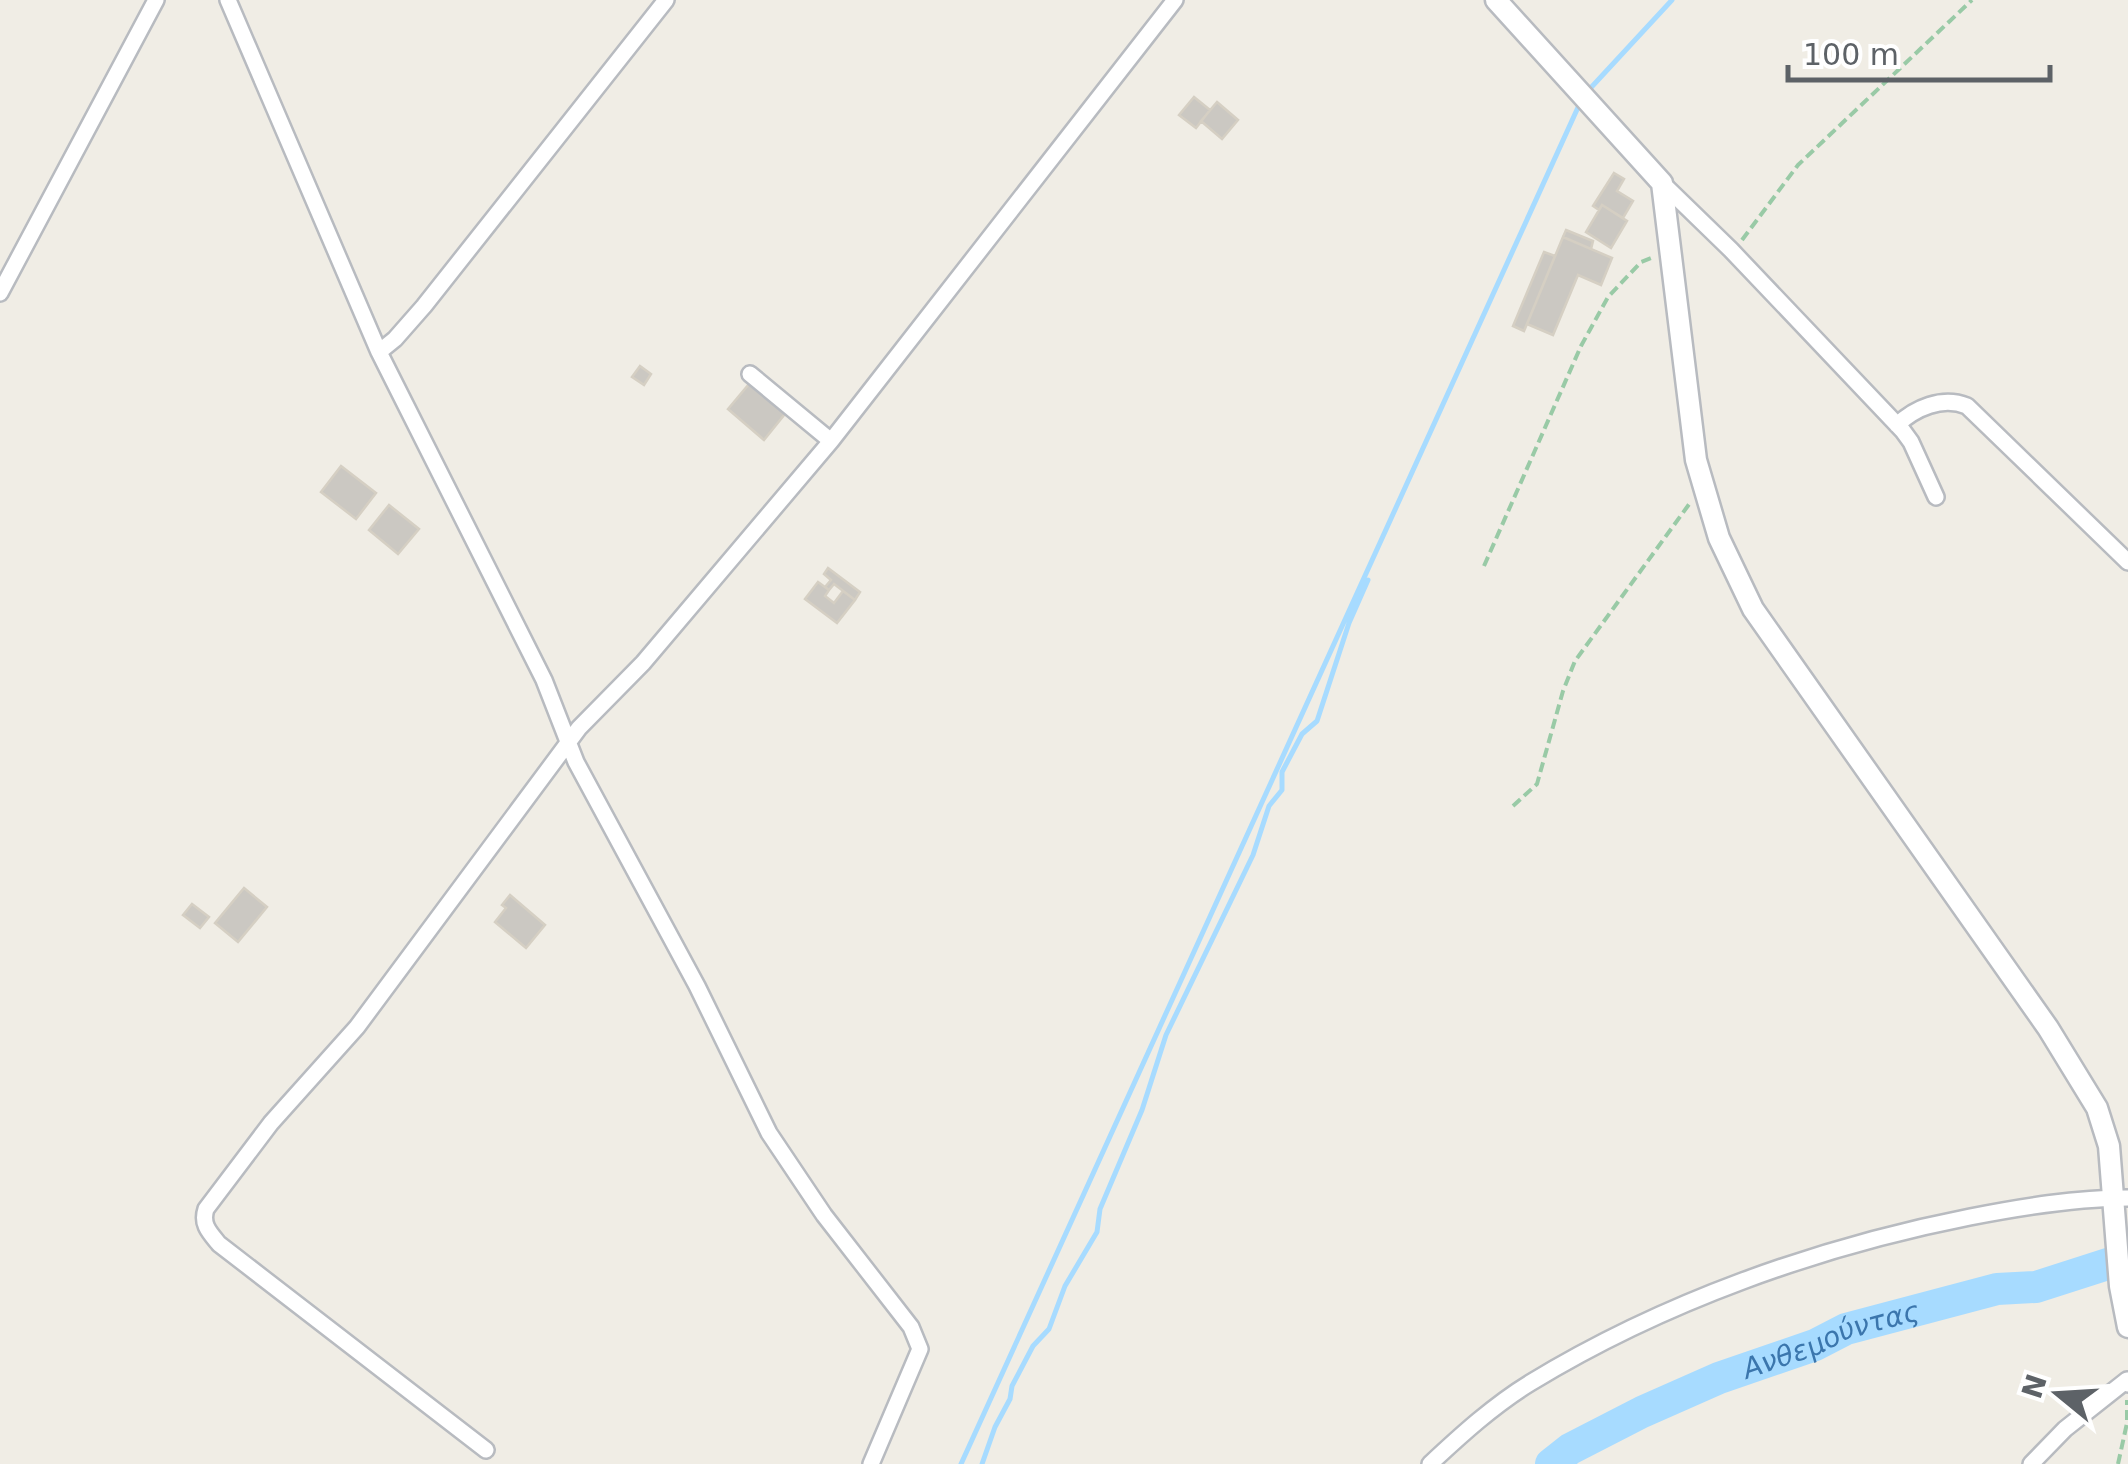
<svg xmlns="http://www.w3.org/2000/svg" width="2128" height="1464" viewBox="0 0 2128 1464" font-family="'DejaVu Sans',sans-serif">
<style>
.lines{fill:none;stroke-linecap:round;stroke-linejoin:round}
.stream{stroke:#a7dbff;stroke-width:5}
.river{stroke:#a7dbff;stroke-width:32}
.building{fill:#cbc8c2;stroke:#d5cfc3;stroke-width:2.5}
.minor-casing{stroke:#b8bbc0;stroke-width:20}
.tertiary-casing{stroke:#b8bbc0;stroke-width:25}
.path{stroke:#99caa6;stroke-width:4;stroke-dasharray:10 5;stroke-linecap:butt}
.minor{stroke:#fff;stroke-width:15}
.tertiary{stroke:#fff;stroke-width:20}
.labels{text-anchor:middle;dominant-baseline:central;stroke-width:9;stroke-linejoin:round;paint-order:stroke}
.water-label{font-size:28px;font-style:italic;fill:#3b76ad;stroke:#fff}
</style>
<rect width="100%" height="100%" fill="#f0ede5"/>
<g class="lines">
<path class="stream" d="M 1586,93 L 1672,0
M 961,1464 L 1580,103
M 982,1464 L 995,1427 L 1010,1399 L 1012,1386 L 1033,1346 L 1049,1329 L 1065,1286 L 1097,1232 L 1100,1209 L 1142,1110 L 1166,1035 L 1253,855 L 1269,806 L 1282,790 L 1282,772 L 1302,734 L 1317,721 L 1349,623 L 1368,580"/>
<path class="river" id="s1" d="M 1551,1464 L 1570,1449 L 1642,1412 L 1719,1378 L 1815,1345 L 1846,1329 L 1997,1289 L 2036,1287 L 2117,1261 L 2128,1261"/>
</g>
<path class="building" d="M 1194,97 L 1210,110 L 1196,128 L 1179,115 Z
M 1217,102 L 1238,120 L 1222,139 L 1201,121 Z
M 1614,173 L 1624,179 L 1617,191 L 1633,201 L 1623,218 L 1602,205 L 1599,210 L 1593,206 Z
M 1602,205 L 1627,221 L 1611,248 L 1586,232 Z
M 1566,230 L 1593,241 L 1591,249 L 1563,237 Z
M 1563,237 L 1612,258 L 1601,285 L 1578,275 L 1553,335 L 1527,324 Z
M 1544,252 L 1555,256 L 1524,331 L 1513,326 Z
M 640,366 L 651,374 L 644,385 L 632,377 Z
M 749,384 L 785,414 L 764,440 L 728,409 Z
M 341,466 L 376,493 L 356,519 L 321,492 Z
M 389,505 L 419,529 L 398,554 L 369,530 Z
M 828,568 L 860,592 L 855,600 L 834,584 L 829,590 L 825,587 L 831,580 L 824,574 Z
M 818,582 L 829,590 L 825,596 L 834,603 L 843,591 L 855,600 L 837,623 L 805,599 Z
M 244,888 L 267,907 L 238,942 L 215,923 Z
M 510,895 L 545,925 L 526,948 L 495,922 L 506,908 L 502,905 Z
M 192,904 L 209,917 L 200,928 L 183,915 Z"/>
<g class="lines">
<g class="minor-casing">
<path id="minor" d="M 228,0 L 379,352 L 544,680 L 576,762 L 697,986 L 769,1133 L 824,1215 L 911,1327 L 920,1349 L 871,1464
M 1662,183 L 1731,250 L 1903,431 L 1911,442 L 1936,497
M 0,293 L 156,0
M 379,352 L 395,339 L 424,306 L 666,0
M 750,374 L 831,441
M 1897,425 C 1915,408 1942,396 1967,406 L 2128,562
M 486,1450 L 219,1244 C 209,1232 201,1224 206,1209 L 271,1123 L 357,1027 L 579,728 L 643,663 L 831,441 L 1175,0
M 1430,1464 C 1461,1435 1494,1405 1530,1383 C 1663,1302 1818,1247 1970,1217 C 2021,1207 2075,1198 2128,1198
M 2031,1464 L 2065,1429 L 2127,1380 L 2128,1384"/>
</g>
<g class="tertiary-casing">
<path id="tertiary" d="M 1496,0 L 1662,183 L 1696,460 L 1719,538 L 1753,609 L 2048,1028 L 2097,1108 L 2109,1146 L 2120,1286 L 2128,1327"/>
</g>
<path class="path" d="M 1742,240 L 1798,165 L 1972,0
M 1484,566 L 1581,346 L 1608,297 L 1641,262 L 1654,257
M 1513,806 L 1537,784 L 1563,691 L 1575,661 L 1690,503
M 2118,1464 L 2127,1423 L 2127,1400"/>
<use href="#minor" class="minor"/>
<use href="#tertiary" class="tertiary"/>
</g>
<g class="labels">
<g class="water-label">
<text stroke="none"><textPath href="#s1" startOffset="308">Ανθεμούντας</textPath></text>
</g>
</g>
<g transform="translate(2058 1394) rotate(288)" stroke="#ffffff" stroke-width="8" paint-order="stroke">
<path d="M0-8L18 38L0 25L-18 38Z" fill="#5d6267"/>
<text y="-15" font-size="28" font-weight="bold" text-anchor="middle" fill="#5d6267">N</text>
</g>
<path d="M1788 65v15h262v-15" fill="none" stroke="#5d6267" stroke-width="5"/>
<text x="1803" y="65" font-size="30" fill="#5d6267" stroke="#ffffff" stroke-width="8" paint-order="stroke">100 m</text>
</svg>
